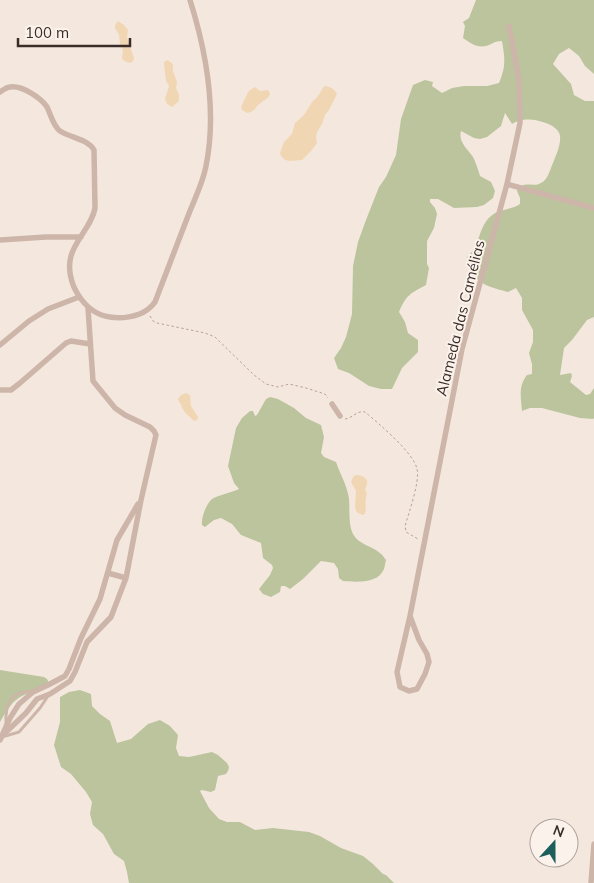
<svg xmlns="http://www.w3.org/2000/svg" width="594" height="883" viewBox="0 0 594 883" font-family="Mulish,sans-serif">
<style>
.green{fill:#bbc49d}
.sand{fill:#f1d6b3}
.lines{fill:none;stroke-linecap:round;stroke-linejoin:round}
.path{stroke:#b9a093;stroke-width:1;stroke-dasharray:2.5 2.5;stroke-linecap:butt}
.service{stroke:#cdb6a9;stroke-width:3}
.minor{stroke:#cdb6a9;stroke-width:5.5}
.labels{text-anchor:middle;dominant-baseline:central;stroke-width:4;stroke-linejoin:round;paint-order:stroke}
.street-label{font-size:15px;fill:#3a2d29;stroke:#fbf2eb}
</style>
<rect width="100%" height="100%" fill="#f4e8de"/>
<path class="green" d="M 476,0 L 594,0 L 594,74 L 585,66 L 579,56 L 569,48 L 559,54 L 553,64 L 571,84 L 574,95 L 585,101 L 594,101 L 594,317 L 587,320 L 572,340 L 564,348 L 560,375 L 571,373 L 572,376 L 570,382 L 586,395 L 590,394 L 594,388 L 594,418 L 593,419 L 580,418 L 542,408 L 530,408 L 522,411 C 521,398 518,386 527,375 L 532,374 L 532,364 L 529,353 L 533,342 L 533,330 L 522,310 L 522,298 L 516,288 L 508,292 C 498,289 481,286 475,276 C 472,271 470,263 467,257 C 480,247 478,227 491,216 C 499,209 511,210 520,204 L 520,198 L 517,191 L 518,187 C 527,182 535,187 541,183 C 548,180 550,169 553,163 C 556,155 561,145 560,136 C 559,124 533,118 523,120 C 520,120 515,122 512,124 L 505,113 L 501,126 L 487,137 L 480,139 L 474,138 L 461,131 C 458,142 467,148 473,157 C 476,163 478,169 480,176 L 491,182 L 495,191 L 493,198 L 484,205 L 477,207 L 454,208 L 438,199 L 430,199 L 430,202 L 435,208 L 437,214 L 434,228 L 427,241 L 427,264 L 429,268 L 426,285 C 411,293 406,295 399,312 L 405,322 L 408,333 L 418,340 L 418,352 L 402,368 L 392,389 L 381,389 L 369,386 L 349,373 L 338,369 L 334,358 L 341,348 L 346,337 L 352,314 L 353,266 L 358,242 L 366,220 L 379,187 L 386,177 L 396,155 L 401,119 L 413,85 L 425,80 L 433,82 L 432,86 L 442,93 L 452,88 L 464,86 L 487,86 L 499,83 C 506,66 505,59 502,41 C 494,41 493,44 486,46 C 477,48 470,43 463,38 L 465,26 L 463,22 L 469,18 Z
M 270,397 L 278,399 L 294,408 L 306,418 L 321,425 L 324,437 L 321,453 L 324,457 L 336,462 C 340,474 347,485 349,499 C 350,510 348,523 353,534 C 359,545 373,546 381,554 C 383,555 384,558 386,560 C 385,563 385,566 384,569 C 378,584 356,582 343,581 L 339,578 L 338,569 L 334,563 L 321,561 L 303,579 L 290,589 L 285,586 L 281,586 L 280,592 L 271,597 L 263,594 L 259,589 L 270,575 L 273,568 L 272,565 L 263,558 L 261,543 L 241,535 L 232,524 L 221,518 L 214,520 L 205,527 L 202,525 C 201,518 206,504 212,499 C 217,496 232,492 239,489 L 234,483 L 228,466 L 236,428 L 242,418 L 250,411 L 253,411 L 255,416 L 257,415 L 266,399 Z
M 0,670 L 44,677 L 47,679 L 49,683 C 43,690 33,691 24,695 C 12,700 6,712 0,722 Z
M 80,690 L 91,694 L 92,706 L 100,714 L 110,721 L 117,743 L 131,739 L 148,724 L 160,720 L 170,726 L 178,735 L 176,748 L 179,756 L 189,757 L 212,752 L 218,755 L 227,763 L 229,767 L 228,771 L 226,774 L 218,776 L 215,790 L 211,792 L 202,790 L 200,791 L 209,808 L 219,819 L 227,822 L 240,822 L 255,830 L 273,828 L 309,832 L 320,836 L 341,848 L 363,856 L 373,864 L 383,874 L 386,875 L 394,883 L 129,883 L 127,872 L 124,861 L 114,854 L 103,834 L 93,825 L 90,814 L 92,802 L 86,792 L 71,774 L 61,767 L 54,745 L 60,722 L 60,697 L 69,692 Z"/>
<path class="sand" d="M 118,21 L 124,25 L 128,30 L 127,38 C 130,43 130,44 131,49 C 132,56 137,57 131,63 L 126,62 L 122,59 L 123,50 L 120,44 L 119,35 L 115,28 L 115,25 Z
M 167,60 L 172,63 L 173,65 L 173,71 L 177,82 L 176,88 L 179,95 L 179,101 L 172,107 L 167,104 L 165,99 L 169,86 L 166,81 L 164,64 L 164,62 Z
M 324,86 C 329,86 335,89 337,94 L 329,110 L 325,115 L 322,124 L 317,132 L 316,137 L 317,143 L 312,150 L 302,160 L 290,161 L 285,160 L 281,156 L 280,153 L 284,142 L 292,134 L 295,123 L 304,115 L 312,102 L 318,96 Z
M 255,87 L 260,91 L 267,90 L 269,91 L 270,94 C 268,99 265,99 261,103 C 254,107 257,111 247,113 L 242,110 L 241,107 L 248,92 L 250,90 Z
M 186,393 L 190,395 L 191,406 L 198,417 L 197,420 L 194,421 C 191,418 186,414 184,411 C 181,407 182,405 179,402 L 178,399 L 181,395 Z
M 356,475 C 360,475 368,477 367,483 C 367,485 366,487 365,489 L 367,494 C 364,501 367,507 365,514 L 363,515 L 358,513 L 356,511 L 355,506 L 356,491 L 351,482 L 353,477 Z"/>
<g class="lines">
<path class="path" d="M 150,316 L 153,321 L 157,323 L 205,333 L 215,337 L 254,375 L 266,384 L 278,387 L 289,384 L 306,388 L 325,394 L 328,398
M 345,419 C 353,418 357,410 365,412 C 378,423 414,453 417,469 C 420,482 409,512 405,526 L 406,532 L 418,539"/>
<path class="service" d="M 6,723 C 5,705 11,690 32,692
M 2,737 L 19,732 L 40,708 L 48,696"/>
<path class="minor" d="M 0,92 C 3,90 7,87 10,87 C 22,85 41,98 47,107 C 51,115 53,126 60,131 C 71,138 88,139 94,150 L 95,208 C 92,226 76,238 71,256 C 64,281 84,314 110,317 C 121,319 137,317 147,310 C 150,308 153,305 155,302 C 166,273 177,245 188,216 C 194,200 203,183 206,166 C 217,112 206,51 190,0
M 507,184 L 594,208
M 0,240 L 46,237 L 81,237
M 0,345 L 29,321 L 48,309 L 79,297
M 0,390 L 11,390 L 20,383 L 66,343 L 71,341 L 90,344
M 332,404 L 340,416
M 108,573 L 126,578
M 410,616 L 419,640 L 427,654 L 429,662 L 425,674 L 417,689 L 409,691 L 400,687 L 397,672 L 410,616 L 462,349 L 507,184 L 520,123 L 519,80 L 509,26
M 4,734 L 26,713 L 37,699 L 50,694 L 70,681 L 75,672 L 87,642 L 111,617 L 126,578 L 141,500 L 156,435 L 154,431 L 150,427 L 125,415 L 115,408 L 93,381 L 88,308
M 0,740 L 10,718 L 19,704 L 33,692 L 48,685 L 65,676 L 69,669 L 81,638 L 100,599 L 117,540 L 138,504
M 591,883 L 594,844"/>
</g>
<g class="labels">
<g class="street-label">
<text transform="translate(460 318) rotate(-76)">Alameda das Camélias</text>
</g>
</g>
<g transform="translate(554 843) rotate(21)"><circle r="24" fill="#fbf2eb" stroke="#aea39d"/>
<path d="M0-4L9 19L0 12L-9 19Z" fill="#1c5e5c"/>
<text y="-8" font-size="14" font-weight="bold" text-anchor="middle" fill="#3a2d29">N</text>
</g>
<path d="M18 38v8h112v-8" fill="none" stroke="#3a2d29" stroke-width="2.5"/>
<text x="25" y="38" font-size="15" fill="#3a2d29" stroke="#fbf2eb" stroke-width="4" paint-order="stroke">100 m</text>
</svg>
